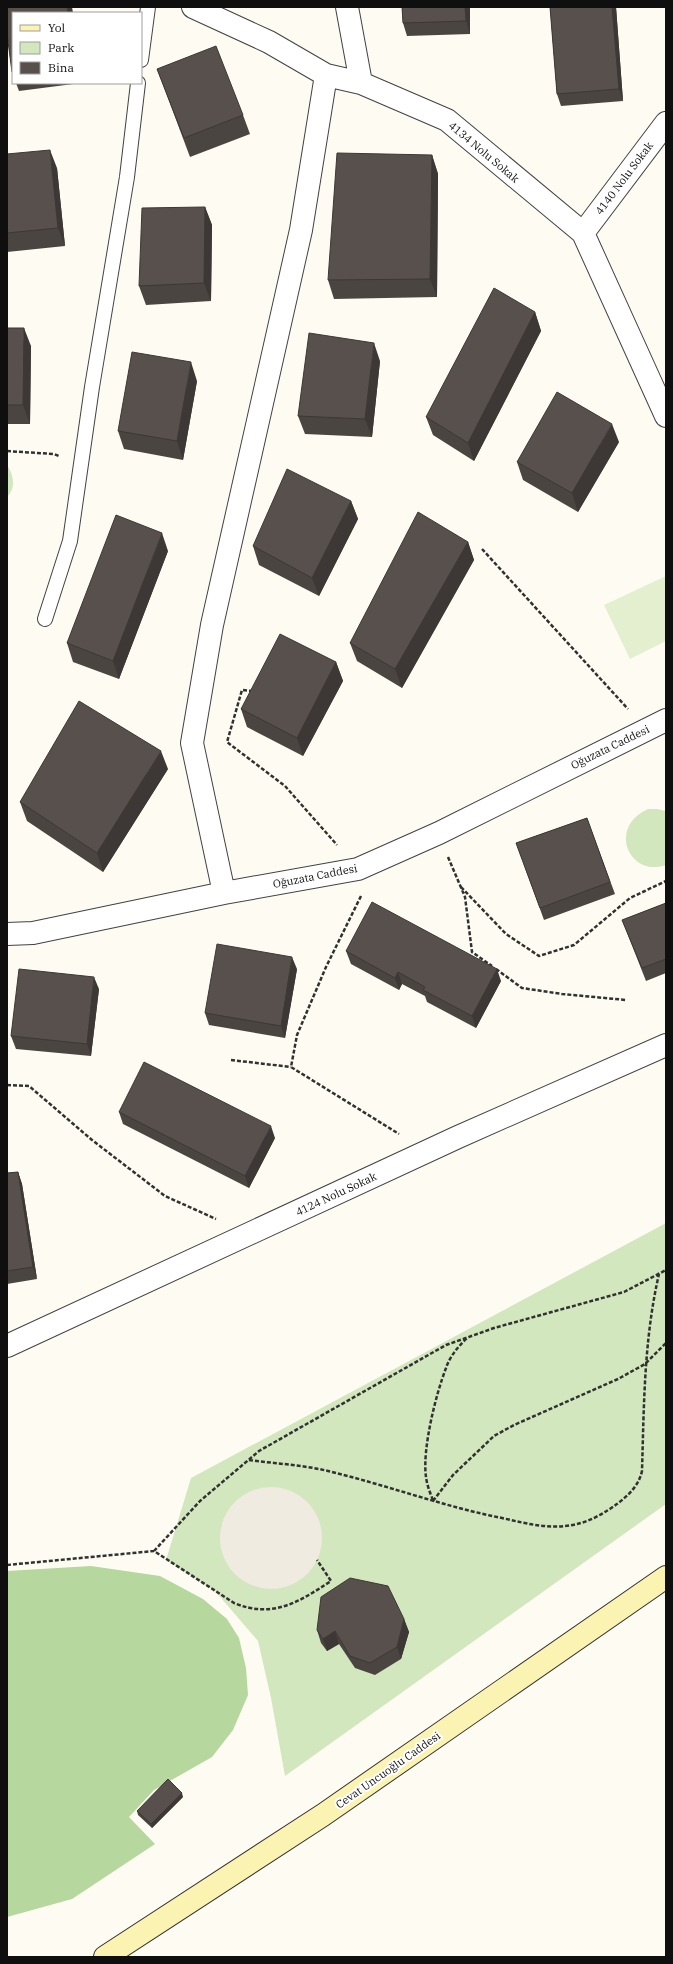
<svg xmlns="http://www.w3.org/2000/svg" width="673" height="1964" viewBox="0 0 673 1964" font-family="'IBM Plex Serif',serif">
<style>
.green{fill:#d2e7bd}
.forest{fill:#b6d79d}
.pitch{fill:#e3efce}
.plaza{fill:#efebe0}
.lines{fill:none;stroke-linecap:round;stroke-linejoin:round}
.lane-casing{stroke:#424242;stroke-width:16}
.street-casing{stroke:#424242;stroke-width:24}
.secondary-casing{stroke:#313131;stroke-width:24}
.path{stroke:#313131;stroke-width:2.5;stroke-dasharray:4 2;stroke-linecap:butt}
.lane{stroke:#fff;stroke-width:14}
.street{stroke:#fff;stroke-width:22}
.secondary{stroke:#faf3b1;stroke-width:22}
.wall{fill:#4b4541}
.shaded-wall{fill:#3d3835}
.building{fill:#57504c;stroke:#3d3835}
.labels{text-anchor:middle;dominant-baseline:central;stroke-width:4;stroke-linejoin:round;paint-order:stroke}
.street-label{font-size:11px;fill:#0f0f0f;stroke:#fff}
</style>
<rect width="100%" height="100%" fill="#fefcf2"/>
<path class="green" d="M 7,465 C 14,475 16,488 7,497 Z
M 648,809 L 657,809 L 666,811 L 666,865 C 629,878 607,827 648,809 Z
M 666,1223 L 666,1504 L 285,1776 L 271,1698 L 258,1641 L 215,1591 L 166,1560 L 191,1478 Z"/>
<path class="forest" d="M 91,1566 L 160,1576 L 203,1599 L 227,1619 L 239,1638 L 246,1668 L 248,1695 L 233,1730 L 212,1757 L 154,1790 L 129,1817 L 155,1844 L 72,1899 L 7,1917 L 7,1571 Z"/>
<path class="pitch" d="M 666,576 L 666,641 L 630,659 L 604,605 Z"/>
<path class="plaza" d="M220 1538a51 51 0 1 1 102 0a51 51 0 1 1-102 0Z"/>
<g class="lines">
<g class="lane-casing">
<path id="lane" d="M 141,60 L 148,7
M 45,619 L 70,541 L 92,387 L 127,177 L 138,83"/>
</g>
<g class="street-casing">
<path id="street" d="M 193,7 L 269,42 L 326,75 L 361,83 L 447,120 L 583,233 L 666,416
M 347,7 L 361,83
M 583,233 L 666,123
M 224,893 L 192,743 L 212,625 L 301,230 L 326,75
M 7,934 L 33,933 L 224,893 L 358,869 L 439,833 L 666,720
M 7,1346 L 458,1137 L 666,1045"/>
</g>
<g class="secondary-casing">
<path id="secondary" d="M 105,1957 L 323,1815 L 666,1577"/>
</g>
<path class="path" d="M 7,451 L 54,454 L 59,456
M 482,549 L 628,709
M 253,691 L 242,690 L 227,742 L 285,786 L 337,845
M 448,857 L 465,897 L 472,952 L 492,966
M 461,887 L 506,934 L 539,956 L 574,945 L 630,898 L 666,881
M 361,896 L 326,967 L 297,1035 L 291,1067 L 399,1134
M 496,969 L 522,988 L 562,994 L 626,1000
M 231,1060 L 291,1067
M 7,1085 L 29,1086 L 92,1140 L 165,1196 L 216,1219
M 249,1460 C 278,1464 307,1465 336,1473 C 392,1487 446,1507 502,1518 C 528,1524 551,1530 577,1524 C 591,1521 606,1512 617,1504 C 629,1495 639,1485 642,1471 C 644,1404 644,1339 659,1274
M 433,1500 C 430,1493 427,1485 426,1477 C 422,1449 436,1394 446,1368 C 450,1356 458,1347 467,1338
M 433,1501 L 453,1475 L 494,1436 L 514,1425 L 618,1379 L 645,1364 L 666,1343
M 154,1551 L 200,1501 L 259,1451 L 446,1345 L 494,1328 L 624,1292 L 666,1270
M 7,1565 L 154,1551 L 234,1603 C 273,1619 299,1602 331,1581 L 317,1560"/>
<use href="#lane" class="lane"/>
<use href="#street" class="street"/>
<use href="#secondary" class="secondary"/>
</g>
<path class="wall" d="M 402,7 L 470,7 L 470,34 L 407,36 L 403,23 Z
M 550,7 L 616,7 L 623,101 L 561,106 L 557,94 Z
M 157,69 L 243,115 L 250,134 L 190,157 Z
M 16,83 L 81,83 L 19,91 Z
M 7,154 L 57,168 L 65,246 L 7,252 Z
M 432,155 L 438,174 L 437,297 L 334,299 L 328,280 Z
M 205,207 L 212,225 L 211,301 L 146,305 L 139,286 Z
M 535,312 L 541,331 L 474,461 L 433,435 L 426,417 Z
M 7,328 L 31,346 L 30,424 L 7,424 Z
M 380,361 L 372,437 L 305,434 L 298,416 Z
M 197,381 L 183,460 L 124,449 L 118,431 Z
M 619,442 L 578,512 L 523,480 L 517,462 Z
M 351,501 L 358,519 L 319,596 L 259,565 L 253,546 Z
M 468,542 L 474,560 L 402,688 L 357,661 L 350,643 Z
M 168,551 L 119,679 L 73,662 L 67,643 Z
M 336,662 L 343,681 L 303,756 L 247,727 L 241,709 Z
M 168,769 L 103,872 L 27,821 L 20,802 Z
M 587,818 L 615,894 L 544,920 L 516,843 Z
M 666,903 L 666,973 L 646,981 L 622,920 Z
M 346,951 L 501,981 L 476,1028 L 427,1002 L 425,996 L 402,984 L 399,990 L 351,964 Z
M 297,969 L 285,1038 L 209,1025 L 205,1013 Z
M 99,989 L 91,1056 L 16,1049 L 11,1036 Z
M 119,1112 L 275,1138 L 249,1188 L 123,1124 Z
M 18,1172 L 22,1184 L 37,1279 L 7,1284 L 7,1173 Z
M 404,1619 L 409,1632 L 401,1659 L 375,1675 L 355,1668 L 339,1644 L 327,1651 L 321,1643 L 317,1630 Z
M 183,1797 L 152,1828 L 138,1815 L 137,1811 Z"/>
<path class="shaded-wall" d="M 67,7 L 72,7 L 73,13 L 68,13 Z
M 465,7 L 470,7 L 470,34 L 466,21 Z
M 612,7 L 616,7 L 623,101 L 619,89 Z
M 50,150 L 57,168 L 65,246 L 58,228 Z
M 432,155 L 438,174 L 437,297 L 430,279 Z
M 205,207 L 212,225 L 211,301 L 204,283 Z
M 535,312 L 541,331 L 474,461 L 468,443 Z
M 24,328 L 31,346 L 30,424 L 23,405 Z
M 374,343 L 380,361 L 372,437 L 365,419 Z
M 191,362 L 197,381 L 183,460 L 177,441 Z
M 612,424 L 619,442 L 578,512 L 572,493 Z
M 351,501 L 358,519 L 319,596 L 312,578 Z
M 162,533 L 168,551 L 119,679 L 113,661 Z
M 468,542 L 474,560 L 402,688 L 395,669 Z
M 336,662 L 343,681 L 303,756 L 297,738 Z
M 161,751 L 168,769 L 103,872 L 97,853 Z
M 292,957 L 297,969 L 285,1038 L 281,1026 Z
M 497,969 L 501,981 L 476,1028 L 472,1016 Z
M 398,972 L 402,984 L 399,990 L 395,978 Z
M 94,977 L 99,989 L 91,1056 L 87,1044 Z
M 271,1126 L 275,1138 L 249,1188 L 245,1176 Z
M 18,1172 L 22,1184 L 37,1279 L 33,1267 Z
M 404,1619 L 409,1632 L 401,1659 L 397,1647 Z
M 335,1631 L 339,1644 L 327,1651 L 323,1639 Z
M 182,1793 L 183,1797 L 152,1828 L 151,1824 Z"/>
<path class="building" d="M 7,7 L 67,7 L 68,13 L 13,13 L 13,72 L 12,72 L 7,34 Z
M 402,7 L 465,7 L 466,21 L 403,23 Z
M 550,7 L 612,7 L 619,89 L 557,94 Z
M 216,46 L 243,115 L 184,138 L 157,69 Z
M 50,150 L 58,228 L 7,233 L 7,154 Z
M 337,153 L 432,155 L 430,279 L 328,280 Z
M 205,207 L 204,283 L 139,286 L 142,208 Z
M 494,288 L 535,312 L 468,443 L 426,417 Z
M 7,328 L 24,328 L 23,405 L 7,405 Z
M 309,333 L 374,343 L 365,419 L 298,416 Z
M 132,352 L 191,362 L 177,441 L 118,431 Z
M 557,392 L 612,424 L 572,493 L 517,462 Z
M 287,469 L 351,501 L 312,578 L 253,546 Z
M 418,512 L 468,542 L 395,669 L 350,643 Z
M 116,515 L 162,533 L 113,661 L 67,643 Z
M 280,634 L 336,662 L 297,738 L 241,709 Z
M 79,701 L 161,751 L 97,853 L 20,802 Z
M 587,818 L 610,882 L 540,908 L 516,843 Z
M 372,902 L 497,969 L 472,1016 L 423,990 L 425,987 L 398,972 L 395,978 L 346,951 Z
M 666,903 L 666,959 L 642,968 L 622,920 Z
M 217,944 L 292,957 L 281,1026 L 205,1013 Z
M 19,969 L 94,977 L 87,1044 L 11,1036 Z
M 144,1062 L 271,1126 L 245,1176 L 119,1112 Z
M 18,1172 L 33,1267 L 7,1271 L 7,1173 Z
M 350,1578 L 388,1586 L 404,1619 L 397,1647 L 370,1663 L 350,1656 L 335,1631 L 323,1639 L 317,1630 L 321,1597 Z
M 168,1779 L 182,1793 L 151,1824 L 137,1811 Z"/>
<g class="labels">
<g class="street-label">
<text transform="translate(484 152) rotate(40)">4134 Nolu Sokak</text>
<text transform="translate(624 178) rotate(-53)">4140 Nolu Sokak</text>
<text transform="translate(610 747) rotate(-26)">Oğuzata Caddesi</text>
<text transform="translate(315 876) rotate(-11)">Oğuzata Caddesi</text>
<text transform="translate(336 1194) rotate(-25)">4124 Nolu Sokak</text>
<text transform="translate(388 1770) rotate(-35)">Cevat Uncuoğlu Caddesi</text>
</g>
</g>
<rect width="673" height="1964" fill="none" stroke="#0f0f0f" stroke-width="16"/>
<rect x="12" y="12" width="130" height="72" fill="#ffffff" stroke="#9f9f9f"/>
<rect x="20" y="25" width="20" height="6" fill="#faf3b1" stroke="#9f9f9f"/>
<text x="48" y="32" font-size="12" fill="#0f0f0f">Yol</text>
<rect x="20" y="42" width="20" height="12" fill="#d2e7bd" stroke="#9f9f9f"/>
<text x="48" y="52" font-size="12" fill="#0f0f0f">Park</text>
<rect x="20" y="62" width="20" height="12" fill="#57504c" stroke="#9f9f9f"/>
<text x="48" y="72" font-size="12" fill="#0f0f0f">Bina</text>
</svg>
